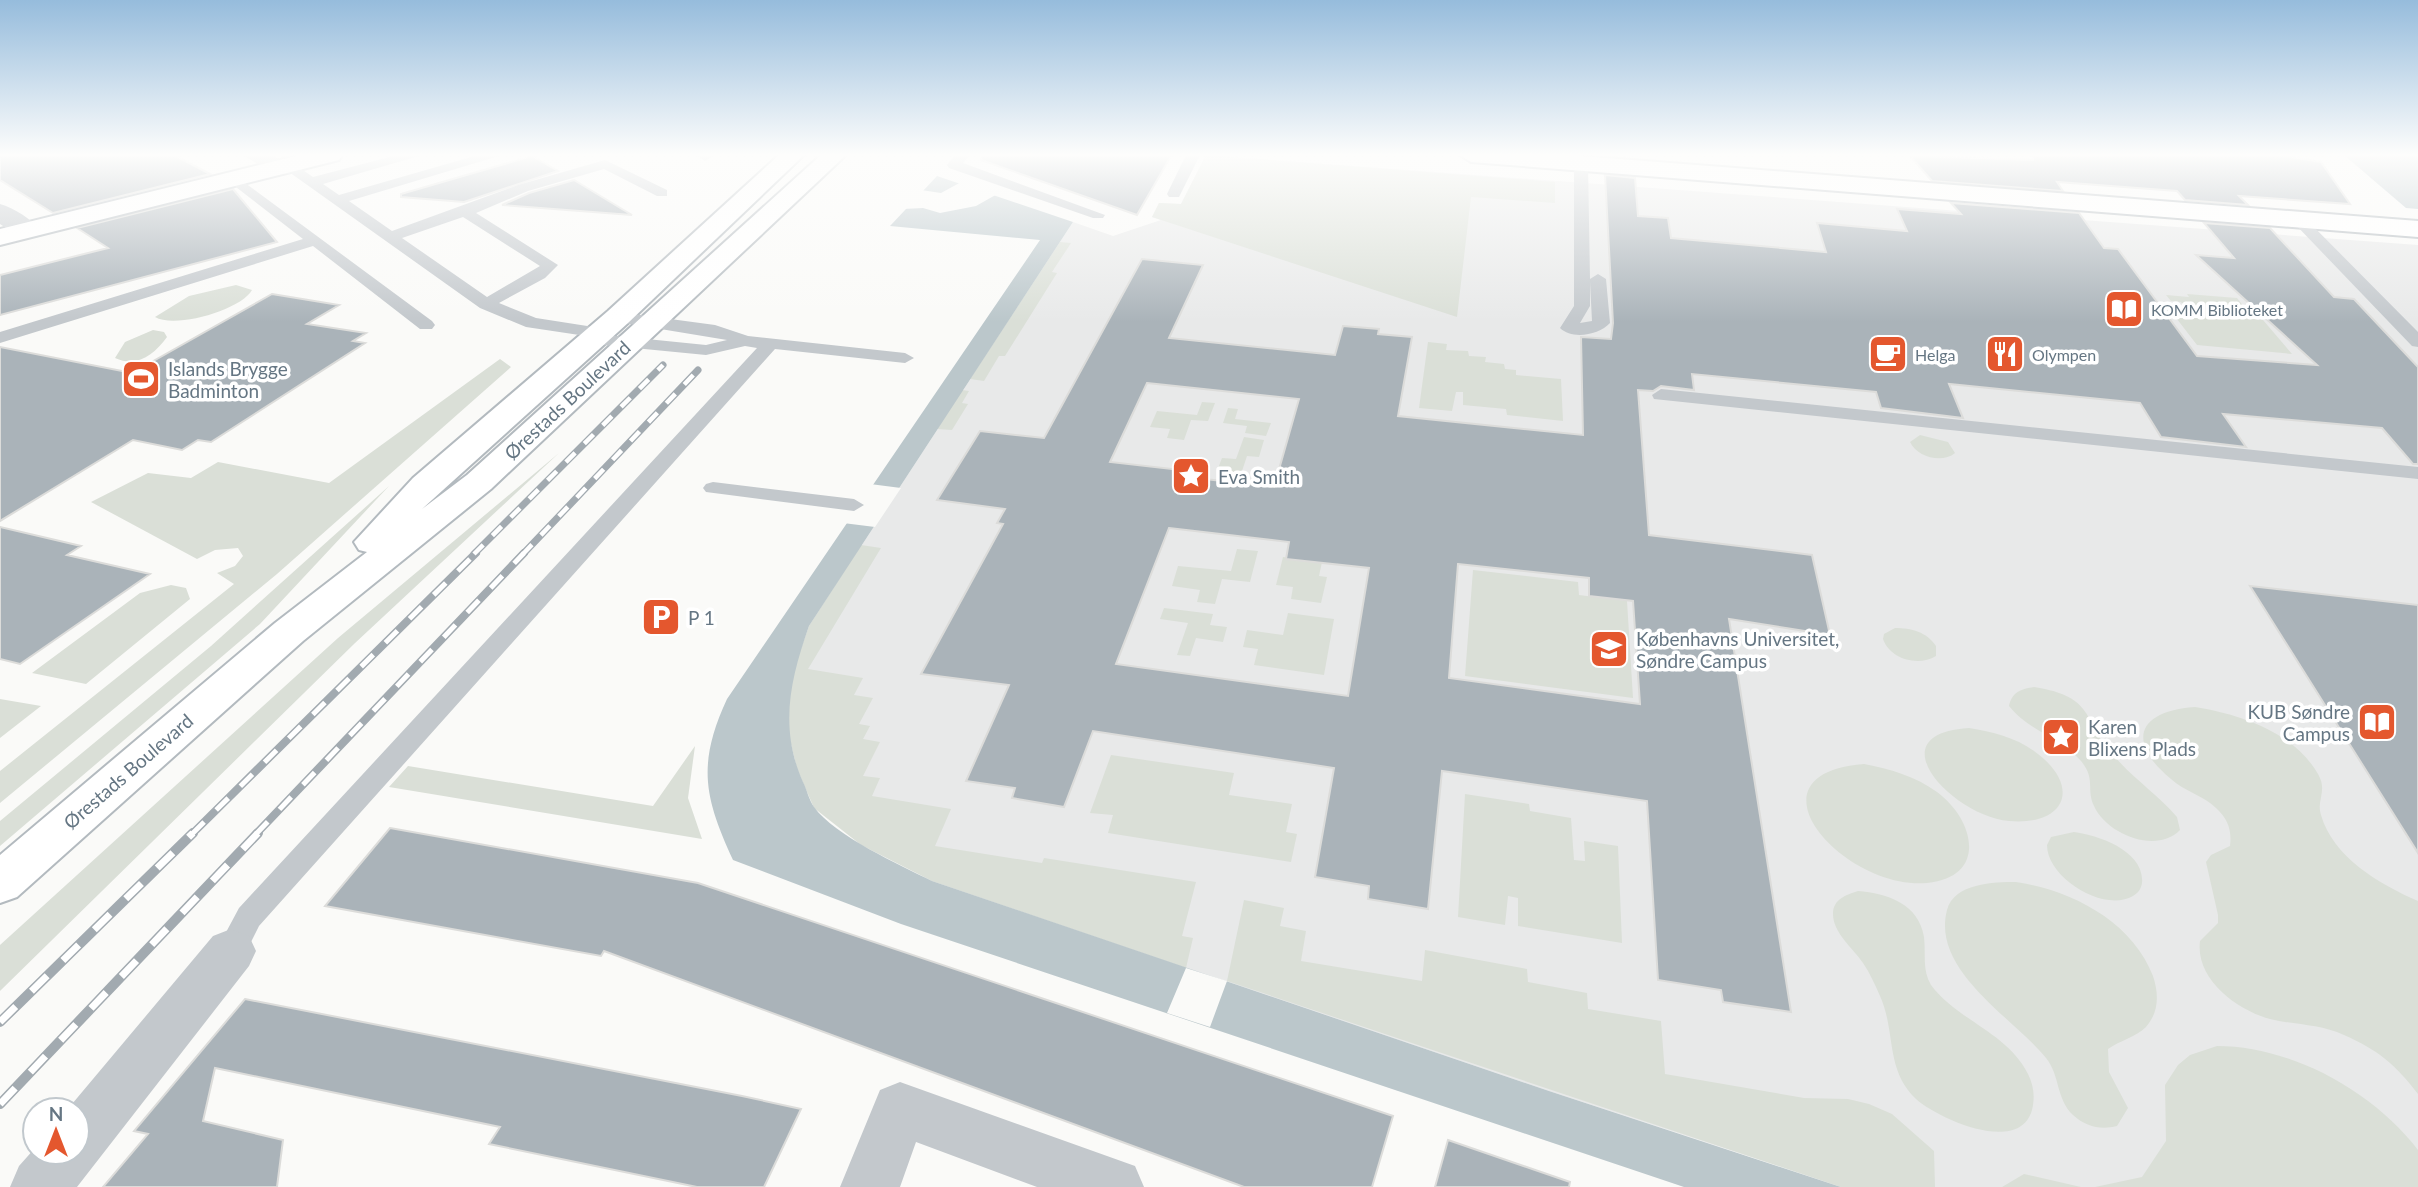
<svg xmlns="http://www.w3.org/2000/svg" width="2418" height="1187" viewBox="0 0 2418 1187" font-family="Lato,sans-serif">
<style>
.built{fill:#e8e9e9}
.green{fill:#dadfd7}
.water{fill:#bbc7cb}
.pier{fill:#fafaf8}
.building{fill:#aab3b9;stroke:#dcdcda;stroke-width:2;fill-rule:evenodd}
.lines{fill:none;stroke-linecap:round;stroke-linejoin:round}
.secondary-casing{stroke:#b3babf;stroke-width:4}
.lane{fill:#c3c8cc;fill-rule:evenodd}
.street{fill:#c3c8cc;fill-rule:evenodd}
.secondary{fill:#fff;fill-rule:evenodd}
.rail-far2-casing{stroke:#a2aab0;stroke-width:7}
.rail-far1-casing{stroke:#a2aab0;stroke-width:8}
.rail-casing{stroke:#a2aab0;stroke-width:10}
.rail-far2{stroke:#fff;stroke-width:4.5;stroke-dasharray:13;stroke-linecap:butt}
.rail-far1{stroke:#fff;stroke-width:5;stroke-dasharray:17;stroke-linecap:butt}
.rail{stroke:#fff;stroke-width:7;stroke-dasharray:22;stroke-linecap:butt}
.labels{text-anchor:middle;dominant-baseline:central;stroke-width:7;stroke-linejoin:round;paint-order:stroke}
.far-poi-label{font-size:16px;fill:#657683;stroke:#fff;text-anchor:start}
.poi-label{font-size:19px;fill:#657683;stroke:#fff;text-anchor:start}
.street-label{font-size:19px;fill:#657683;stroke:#fff}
</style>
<rect width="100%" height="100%" fill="#fafaf8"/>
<path class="built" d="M 1206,155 L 2418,245 L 2418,1187 L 1843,1187 L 1549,1091 L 932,881 L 797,769 L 809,626 L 1073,222 L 1113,236 L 1161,220 L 1152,217 L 1159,203 L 1181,204 Z"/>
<path class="green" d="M 1206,155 L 1555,182 L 1555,203 L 1471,197 L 1457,317 L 1152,217 L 1159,203 L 1181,204 Z
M 1060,242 L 1071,243 L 1052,272 L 1057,273 L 1005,356 L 999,356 L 984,381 L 970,379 Z
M 236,285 L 252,290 C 241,310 175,329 155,317 L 189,296 Z
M 2187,294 L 2237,298 L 2248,312 L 2214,310 L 2219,316 L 2263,320 L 2292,354 L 2197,345 L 2167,306 L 2184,307 L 2181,302 L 2171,301 L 2166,295 L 2189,297 Z
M 153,330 L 164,332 L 167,337 C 154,355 137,368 115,358 L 125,342 Z
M 1428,342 L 1447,344 L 1446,350 L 1468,351 L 1469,356 L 1486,357 L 1485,362 L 1504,364 L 1505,369 L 1516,370 L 1516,375 L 1561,379 L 1563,421 L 1507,415 L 1506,409 L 1463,405 L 1463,392 L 1456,392 L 1452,411 L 1419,408 Z
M 500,359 L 511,367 L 277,574 L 0,803 L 0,771 L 234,584 L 217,573 L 235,566 L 243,556 L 238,548 L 215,550 L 197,559 L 91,502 L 148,473 L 191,478 L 218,462 L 329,483 Z
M 962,390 L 969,391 L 962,403 L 968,404 L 952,430 L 937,429 Z
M 1202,402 L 1215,403 L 1208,421 L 1191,420 L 1184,440 L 1167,438 L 1170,429 L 1150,427 L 1157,411 L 1197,415 Z
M 1228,408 L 1238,409 L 1235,419 L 1271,423 L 1266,436 L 1245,433 L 1247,426 L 1223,423 Z
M 1920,435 L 1948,442 L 1955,453 C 1942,464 1917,457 1910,442 Z
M 1244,437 L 1264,440 L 1259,457 L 1247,456 L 1241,474 L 1217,471 L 1222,458 L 1236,459 Z
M 559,453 L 354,644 L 0,991 L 0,945 L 338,638 Z
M 389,486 L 260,624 L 0,846 L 0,821 L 211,646 Z
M 861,545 L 881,548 L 808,669 L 863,678 L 854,695 L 873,698 L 859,724 L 870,726 L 863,739 L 880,742 L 863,776 L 880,778 L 872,796 L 951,809 L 935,846 L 1042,863 L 1044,858 L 1196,882 L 1182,936 L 1193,938 L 1186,968 L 932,881 L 861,845 L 814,808 L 797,769 L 789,736 L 788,707 L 792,673 L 809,626 Z
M 1237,549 L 1258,551 L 1250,582 L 1222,579 L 1215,604 L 1197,602 L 1200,590 L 1172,586 L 1178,566 L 1231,571 Z
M 1283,557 L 1322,562 L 1319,576 L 1327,577 L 1321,603 L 1291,599 L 1293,587 L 1276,585 Z
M 1473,570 L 1578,582 L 1579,595 L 1627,601 L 1633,698 L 1465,676 Z
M 171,585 L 186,588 L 190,599 L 86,684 L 32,673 L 140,593 Z
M 1164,608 L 1213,614 L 1210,625 L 1227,627 L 1223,642 L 1196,638 L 1190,656 L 1177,655 L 1188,623 L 1160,619 Z
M 1288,613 L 1334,619 L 1324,675 L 1254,665 L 1258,649 L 1243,647 L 1247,630 L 1283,635 Z
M 1895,628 C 1911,628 1927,632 1936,646 L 1936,656 C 1918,667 1890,659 1883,639 L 1884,634 Z
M 2034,687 C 2097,697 2081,720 2115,757 C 2134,779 2158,795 2177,817 L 2180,830 C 2157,854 2107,835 2094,806 C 2086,789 2096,779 2081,761 C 2061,738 2029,731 2009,706 C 2012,692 2021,689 2034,687 Z
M 0,699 L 41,706 L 0,738 Z
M 2195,707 C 2239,714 2294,732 2318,774 C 2328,791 2316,800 2321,815 C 2333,857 2379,884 2418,901 L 2418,1094 C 2396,1065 2378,1050 2344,1035 C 2320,1024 2295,1025 2270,1019 C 2237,1010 2195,979 2200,941 L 2218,923 L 2218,915 L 2206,862 L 2211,855 L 2230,846 C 2232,830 2228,819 2216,808 C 2204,796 2184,791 2171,779 C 2126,742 2137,711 2195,707 Z
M 1969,728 C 1992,732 2015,737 2034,751 C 2082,785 2067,826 2009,821 C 1955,817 1873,734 1969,728 Z
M 695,746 L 688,798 L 702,839 L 389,787 L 408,766 L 653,806 Z
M 1111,755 L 1234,773 L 1229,795 L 1292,804 L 1286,832 L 1297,834 L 1291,862 L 1108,833 L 1113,815 L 1090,813 Z
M 1864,764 C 1890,769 1915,776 1937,792 C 1975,820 1988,877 1927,883 C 1844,890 1739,774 1864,764 Z
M 1465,794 L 1529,804 L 1530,811 L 1571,818 L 1574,860 L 1585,861 L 1584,841 L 1618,846 L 1622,943 L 1518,926 L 1518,898 L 1508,896 L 1505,925 L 1458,917 Z
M 2074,832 C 2098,835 2145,851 2142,883 C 2141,889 2138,893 2133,896 C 2104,913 2047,878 2047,845 L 2051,837 Z
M 2016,882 C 2071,890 2132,921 2153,976 C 2159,994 2159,1012 2146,1027 C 2136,1037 2119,1041 2108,1049 L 2109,1072 L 2128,1108 L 2117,1126 C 2101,1130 2086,1127 2073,1115 C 2056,1099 2060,1075 2046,1058 C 2014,1018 1931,971 1947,910 C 1954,883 1994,882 2016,882 Z
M 1858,891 C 1887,893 1919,904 1924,937 C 1926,954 1922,970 1931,985 C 1958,1021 2007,1032 2028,1074 C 2034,1086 2035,1098 2032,1110 C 2019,1156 1937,1118 1916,1099 C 1885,1070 1896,1031 1880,996 C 1875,985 1870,973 1863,963 C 1853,948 1833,933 1833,914 C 1833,899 1846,895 1858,891 Z
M 1244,900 L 1284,908 L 1280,926 L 1306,931 L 1301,961 L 1422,981 L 1425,950 L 1527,969 L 1528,982 L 1587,993 L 1588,1009 L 1661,1021 L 1665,1074 L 1804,1098 L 1848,1099 L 1869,1104 L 1892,1114 L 1934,1151 L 1935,1187 L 1841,1187 L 1227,981 Z
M 2217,1046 C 2291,1046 2373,1091 2418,1150 L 2418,1187 L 2095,1187 L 2142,1177 L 2166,1141 L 2165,1085 L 2178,1065 L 2190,1055 Z
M 2024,1174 L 2081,1187 L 2002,1187 Z"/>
<path class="water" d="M 2418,155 L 2418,209 L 2406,208 L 2344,155 Z
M 937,176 L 1073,222 L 809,626 C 790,680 779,728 803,782 C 807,790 809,800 814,807 C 835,836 900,865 932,881 L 1549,1091 L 1841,1187 L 1684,1187 L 901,924 L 733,860 C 704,797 697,764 727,699 L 1040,240 L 890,226 Z"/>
<path class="pier" d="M 963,181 L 999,193 L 976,206 L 940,213 L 923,208 L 903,209 L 921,190 L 941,193 Z
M 870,484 L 901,488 L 875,527 L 843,523 Z
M 1186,968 L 1227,981 L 1210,1027 L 1167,1013 Z"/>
<path class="building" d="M 0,156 L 176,156 L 210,174 L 53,213 L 0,180 Z
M 532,156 L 558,171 L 464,202 L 401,197 L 401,194 Z
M 982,156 L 1171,156 L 1137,215 L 981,160 Z
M 1910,156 L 2033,160 L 2033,156 L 2285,156 L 2321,162 L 2350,204 L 2239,196 L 2248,205 L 2185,200 L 2177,191 L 2057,182 L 2063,191 L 1932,181 Z
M 1605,175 L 1635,178 L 1638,216 L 1668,218 L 1671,238 L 1826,252 L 1817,223 L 1907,231 L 1897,209 L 1961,214 L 1951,203 L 2079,213 L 2104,248 L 2118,249 L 2197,356 L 2317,365 L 2196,255 L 2234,258 L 2204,223 L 2270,228 L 2334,297 L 2354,299 L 2418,367 L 2418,464 L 2413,464 L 2382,428 L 2223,414 L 2246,447 L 2161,437 L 2140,403 L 1949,384 L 1963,418 L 1881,408 L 1876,392 L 1692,374 L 1694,390 L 1661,386 L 1653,391 L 1638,390 L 1649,535 L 1812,555 L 1830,635 L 1729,619 L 1791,1012 L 1723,1002 L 1721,990 L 1658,980 L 1647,801 L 1442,771 L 1428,909 L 1368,899 L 1369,886 L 1315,877 L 1334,768 L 1093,731 L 1064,807 L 1012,798 L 1015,788 L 966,781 L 1009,685 L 921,674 L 1003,524 L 997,523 L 1005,509 L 937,500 L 980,431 L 1044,438 L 1142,259 L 1203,265 L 1169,338 L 1335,355 L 1343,326 L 1379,329 L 1378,334 L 1412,337 L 1398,416 L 1583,435 L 1581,337 L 1611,339 L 1613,323 ZM 1147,383 L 1299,399 L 1274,487 L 1187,477 L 1190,471 L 1110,462 ZM 1169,528 L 1289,542 L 1286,559 L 1369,568 L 1348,696 L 1116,664 ZM 1458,564 L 1589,578 L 1589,596 L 1633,601 L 1640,704 L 1449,678 Z
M 574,180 L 632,215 L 502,205 L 529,193 Z
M 233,189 L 277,242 L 0,315 L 0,275 L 108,248 L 77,228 Z
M 272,294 L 339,305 L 307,324 L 366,333 L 353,341 L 365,343 L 211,442 L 198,440 L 182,450 L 133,440 L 0,521 L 0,347 L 132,373 Z
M 0,527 L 81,546 L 67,555 L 150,574 L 20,664 L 0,659 Z
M 2250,586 L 2418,605 L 2418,853 Z
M 390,828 L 698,883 L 1393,1116 L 1372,1187 L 1244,1187 L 604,951 L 601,956 L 325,906 Z
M 245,999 L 742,1096 L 801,1109 L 764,1187 L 697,1187 L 489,1144 L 500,1127 L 215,1068 L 203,1121 L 283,1140 L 277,1187 L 103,1187 L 148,1134 L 134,1131 Z
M 1448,1140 L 1570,1182 L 1569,1187 L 1435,1187 Z"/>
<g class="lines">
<g class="secondary-casing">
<path id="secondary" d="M 300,155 L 342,155 L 339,160 L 0,245 L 0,229 Z
M 779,155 L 804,155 L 628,323 L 422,509 L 467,475 L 821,155 L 846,155 L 491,489 L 303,641 L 17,897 L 0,903 L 0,855 L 275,623 L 367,552 L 359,550 L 354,542 L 413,478 L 608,311 Z
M 1460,155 L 1568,155 L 2418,221 L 2418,237 L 1471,162 Z"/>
</g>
<path class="lane" d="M 397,155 L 422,155 L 323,184 L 339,195 L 478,155 L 502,155 L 349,201 L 392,231 L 518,185 L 605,160 L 667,190 L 667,196 L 657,196 L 604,169 L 528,191 L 476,213 L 558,265 L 545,278 L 499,303 L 536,318 L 600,328 L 606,329 L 607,335 L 706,345 L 727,340 L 612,321 L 609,317 L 612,313 L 618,312 L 715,325 L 748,336 L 905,353 L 914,358 L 905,363 L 775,349 L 259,926 L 242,960 L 231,964 L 220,960 L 216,951 L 239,908 L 757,348 L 745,346 L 706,355 L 593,344 L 587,343 L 586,336 L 526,327 L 480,308 L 282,167 L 294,164 L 313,177 ZM 463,217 L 540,266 L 487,297 L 402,238 Z
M 696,155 L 711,155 L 712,157 L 705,161 Z
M 955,155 L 970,155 L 963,163 L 1105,215 L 1103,218 L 1093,218 L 949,168 L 947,165 Z
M 1186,155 L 1200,155 L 1179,197 L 1169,197 L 1167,194 Z
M 1581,160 L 1588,164 L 1590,279 L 1598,274 L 1606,279 L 1610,323 C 1599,335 1572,340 1560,328 L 1574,306 L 1574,164 ZM 1590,282 L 1592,321 L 1580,323 L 1590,306 Z
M 237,177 L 432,321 L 435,325 L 432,329 L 420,329 L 313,246 L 0,343 L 0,332 L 303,239 L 232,184 L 230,181 Z
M 2298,214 L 2303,216 L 2418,332 L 2418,347 L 2412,346 L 2293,222 L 2293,216 Z
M 1661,389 L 2418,467 L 2418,479 L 1654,399 L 1652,395 Z
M 713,482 L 854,499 L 864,505 L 854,511 L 706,492 L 703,488 L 706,484 Z"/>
<path class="street" d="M 243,155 L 273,155 L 294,169 L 290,174 L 274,174 Z
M 0,204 C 14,208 32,219 40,231 L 36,236 L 18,236 L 0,224 Z
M 231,929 L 249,936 L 256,951 L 249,966 L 77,1187 L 10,1187 L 19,1166 L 35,1148 L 35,1152 L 77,1152 L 77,1110 L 67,1110 L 213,936 Z
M 900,1082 L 1135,1166 L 1144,1187 L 1037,1187 L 916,1142 L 900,1187 L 840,1187 L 880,1090 Z"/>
<use href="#secondary" class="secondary"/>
<g class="rail-far2-casing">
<path id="rail-far2" d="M 474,554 L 663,365
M 523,554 L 698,370"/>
</g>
<g class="rail-far1-casing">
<path id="rail-far1" d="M 192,834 L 476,553
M 256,834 L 524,553"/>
</g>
<g class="rail-casing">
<path id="rail" d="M 0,1022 L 193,833
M 0,1104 L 258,833"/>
</g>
<use href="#rail-far2" class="rail-far2"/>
<use href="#rail-far1" class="rail-far1"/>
<use href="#rail" class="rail"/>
</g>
<linearGradient id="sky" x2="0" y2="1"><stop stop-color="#96bcdc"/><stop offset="0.48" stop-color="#fdfdfc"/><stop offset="1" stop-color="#fdfdfc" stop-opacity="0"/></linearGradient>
<rect width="2418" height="322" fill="url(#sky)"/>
<defs>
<g id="library-square" transform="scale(2.0125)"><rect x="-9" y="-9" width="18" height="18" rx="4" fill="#e4572e" stroke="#fff"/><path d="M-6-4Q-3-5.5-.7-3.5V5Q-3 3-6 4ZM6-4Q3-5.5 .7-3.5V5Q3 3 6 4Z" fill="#fff"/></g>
<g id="cafe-square" transform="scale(2.0125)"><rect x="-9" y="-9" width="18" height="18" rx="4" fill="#e4572e" stroke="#fff"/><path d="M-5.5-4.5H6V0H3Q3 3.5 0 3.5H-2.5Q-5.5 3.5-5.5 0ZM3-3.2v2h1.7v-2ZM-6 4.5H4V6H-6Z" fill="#fff"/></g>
<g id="restaurant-square" transform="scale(2.0125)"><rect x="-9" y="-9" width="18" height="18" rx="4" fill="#e4572e" stroke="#fff"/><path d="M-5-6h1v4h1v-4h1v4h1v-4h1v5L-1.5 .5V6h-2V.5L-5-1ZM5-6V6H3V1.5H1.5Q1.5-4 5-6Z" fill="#fff"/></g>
<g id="stadium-square" transform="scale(2.0125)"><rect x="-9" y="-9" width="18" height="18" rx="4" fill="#e4572e" stroke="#fff"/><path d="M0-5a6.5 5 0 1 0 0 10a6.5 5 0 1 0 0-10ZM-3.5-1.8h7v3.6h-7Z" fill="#fff"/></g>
<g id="sight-square" transform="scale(2.0125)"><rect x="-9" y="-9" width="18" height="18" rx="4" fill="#e4572e" stroke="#fff"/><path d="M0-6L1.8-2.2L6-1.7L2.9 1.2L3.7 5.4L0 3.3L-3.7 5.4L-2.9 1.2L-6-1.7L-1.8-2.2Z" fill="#fff"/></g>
<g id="parking-square" transform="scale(2.0125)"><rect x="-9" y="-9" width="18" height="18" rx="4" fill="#e4572e" stroke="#fff"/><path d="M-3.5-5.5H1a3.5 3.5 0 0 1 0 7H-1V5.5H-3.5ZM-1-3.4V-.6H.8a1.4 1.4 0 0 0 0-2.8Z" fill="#fff"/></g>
<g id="university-square" transform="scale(2.0125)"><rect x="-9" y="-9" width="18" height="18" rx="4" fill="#e4572e" stroke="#fff"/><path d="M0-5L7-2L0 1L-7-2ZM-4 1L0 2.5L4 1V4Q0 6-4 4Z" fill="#fff"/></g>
</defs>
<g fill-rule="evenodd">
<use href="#library-square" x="2124" y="309"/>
<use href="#cafe-square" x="1888" y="354"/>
<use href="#restaurant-square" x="2005" y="354"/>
<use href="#stadium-square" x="141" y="379"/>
<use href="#sight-square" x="1191" y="476"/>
<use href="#parking-square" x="661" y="617"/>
<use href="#university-square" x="1609" y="649"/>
<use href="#library-square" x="2377" y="722"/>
<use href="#sight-square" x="2061" y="737"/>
</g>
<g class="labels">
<g class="far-poi-label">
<text x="2151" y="309">KOMM Biblioteket</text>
<text x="1915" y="354">Helga</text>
<text x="2032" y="354">Olympen</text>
</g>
<g class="poi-label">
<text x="168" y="368">Islands Brygge<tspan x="168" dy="22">Badminton</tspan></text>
<text x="1218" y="476">Eva Smith</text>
<text x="688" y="617">P 1</text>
<text x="1636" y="638">Københavns Universitet,<tspan x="1636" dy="22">Søndre Campus</tspan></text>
<text x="2350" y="711" text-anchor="end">KUB Søndre<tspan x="2350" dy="22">Campus</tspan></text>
<text x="2088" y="726">Karen<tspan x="2088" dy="22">Blixens Plads</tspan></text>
</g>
<g class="street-label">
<text transform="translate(567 400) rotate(-43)">Ørestads Boulevard</text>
<text transform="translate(128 771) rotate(-41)">Ørestads Boulevard</text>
</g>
</g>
<g transform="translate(56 1131)"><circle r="33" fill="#ffffff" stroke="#c1c8cd" stroke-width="2"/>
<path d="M0-5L12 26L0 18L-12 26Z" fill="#e4572e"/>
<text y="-10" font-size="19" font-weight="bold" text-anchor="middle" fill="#657683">N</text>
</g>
</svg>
